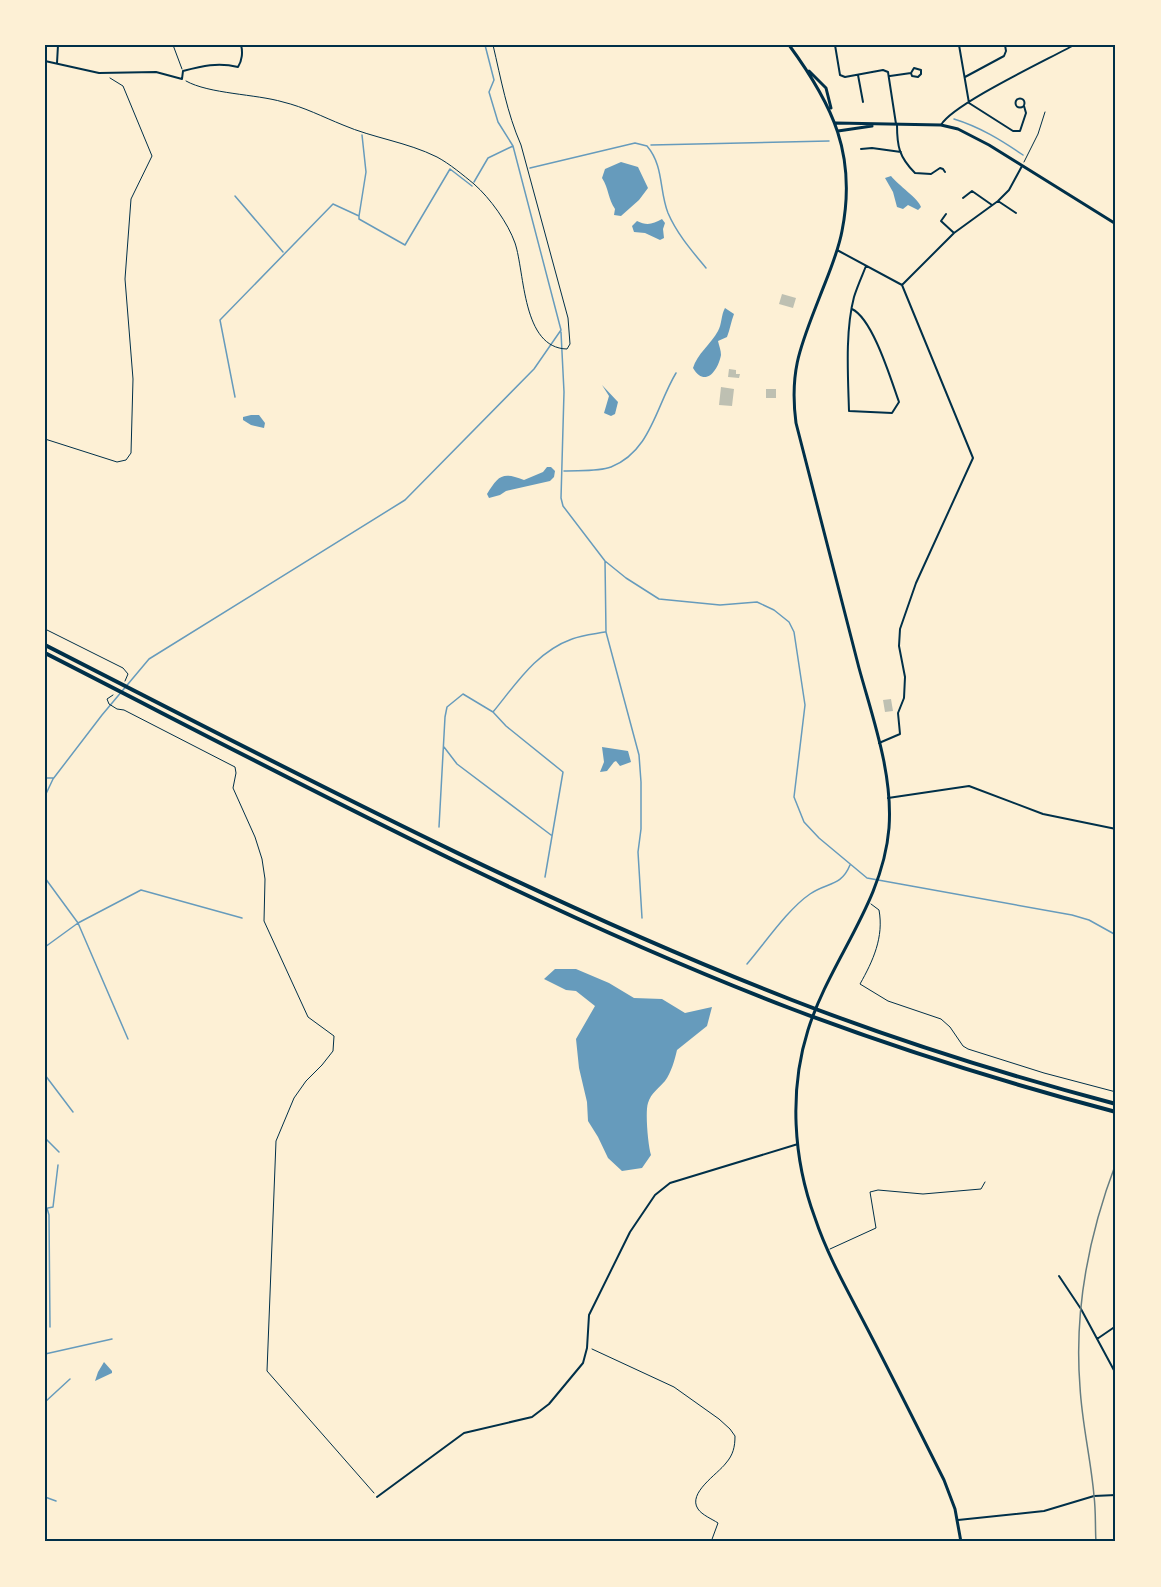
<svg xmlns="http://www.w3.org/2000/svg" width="1161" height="1587" viewBox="0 0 1161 1587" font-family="'Fira Sans Condensed',sans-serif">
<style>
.water{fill:#669bbc}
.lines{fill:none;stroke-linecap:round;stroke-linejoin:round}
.stream{stroke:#669bbc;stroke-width:1.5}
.building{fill:#bec0b2}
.path{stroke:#003049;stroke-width:1}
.service{stroke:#003049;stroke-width:1}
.minor{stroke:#003049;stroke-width:2}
.secondary{stroke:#003049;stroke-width:3}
.motorway{stroke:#003049;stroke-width:4}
.rail{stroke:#657d81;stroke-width:1.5}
.neatline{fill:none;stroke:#003049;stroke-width:2}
</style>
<rect width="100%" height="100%" fill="#fdf0d5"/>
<path class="water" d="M 621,162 L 638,167 L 648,188 L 639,200 L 621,216 L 614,215 L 615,209 C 608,199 609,189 602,178 L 605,169 Z
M 891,176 C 898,185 919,199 921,207 L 918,210 L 908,205 L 903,209 L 897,207 L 893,192 L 885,178 Z
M 662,219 L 665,223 L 663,229 L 664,238 L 660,240 L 645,233 L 634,232 L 632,226 L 637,221 C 647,226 653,224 662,219 Z
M 725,308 L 734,314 C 731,322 730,329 727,337 L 718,341 C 719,346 721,350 721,355 C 718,371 705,388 693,368 C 697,354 711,344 718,331 C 722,324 721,315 725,308 Z
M 602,385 L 618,402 L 615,414 L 611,416 L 604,413 L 609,396 Z
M 251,415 L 259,415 L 265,423 L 264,428 L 251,425 L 243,420 L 243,417 Z
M 547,467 L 551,467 L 555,471 L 554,477 L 550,481 L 506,491 L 500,495 L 489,498 L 487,494 C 498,476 502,471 524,480 L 543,472 Z
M 602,747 L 628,751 L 631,762 L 620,766 L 616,761 L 614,762 L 607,771 L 600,772 L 604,762 Z
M 555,969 L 576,969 L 609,983 L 634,998 L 662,999 L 685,1013 L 712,1007 L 707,1026 L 677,1050 C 675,1059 671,1073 665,1081 C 659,1088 651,1093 648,1103 C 645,1112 648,1145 651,1155 L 642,1168 L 622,1171 L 608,1158 L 598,1137 L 588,1121 L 587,1102 L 579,1068 L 576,1039 L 595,1006 L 576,991 L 566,990 L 544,979 Z
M 104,1362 L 112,1371 L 112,1373 L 95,1381 L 98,1372 Z"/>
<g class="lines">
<path class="stream" d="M 954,119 C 980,127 1001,140 1023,155
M 651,145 L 829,141
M 530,168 L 635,143 L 647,146 C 664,166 659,190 668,213 C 677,234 692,251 706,268
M 474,182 L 488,158 L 513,146
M 235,196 L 283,252
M 359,216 L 366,172 L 362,135
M 561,332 L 564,392 L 561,498 L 563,506 L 605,561 L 626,578 L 659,599 L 720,605 L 757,602 L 774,610 L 789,622 L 794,632 L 805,705 L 794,797 L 804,822 L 819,838 L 867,878 L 1072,915 L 1089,920 L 1116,935
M 235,397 L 220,320 L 333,204 L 359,216 L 359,219 L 405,245 L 450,169 L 472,186
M 564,471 C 578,470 598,472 611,467 C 651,451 656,406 676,373
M 605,561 L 606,632 L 639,755 L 641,782 L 641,829 L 638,852 L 642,918
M 493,712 L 506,726 L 563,772 L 545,877
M 444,747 L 457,764 L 551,835
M 45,778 L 53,778
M 45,796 L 53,779 L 102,715 L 149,659 L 405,500 L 534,369 L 561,330 L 513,146 L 498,122 L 489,92 L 494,80 L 485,45
M 439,827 L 445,717 L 447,707 L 463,694 L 493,712 C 516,684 536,652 572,639 C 582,635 594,634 605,632
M 45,878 L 78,923 L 128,1039
M 45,947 L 78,923 L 141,890 L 242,918
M 747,964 C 765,943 788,909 810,894 C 827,882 841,887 850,865
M 45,1075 L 73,1112
M 45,1138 L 59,1152
M 45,1208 L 47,1208 L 49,1215 L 50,1327
M 48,1208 L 53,1207 L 58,1165
M 45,1354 L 112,1339
M 45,1402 L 70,1379
M 45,1497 L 56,1501"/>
</g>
<path class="building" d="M 782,294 L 796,298 L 793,308 L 779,304 Z
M 729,369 L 736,370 L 736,374 L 740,374 L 739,378 L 728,377 Z
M 721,387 L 734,389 L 732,406 L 719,405 Z
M 766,389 L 776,389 L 776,398 L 766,398 Z
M 891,699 L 893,711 L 885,712 L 883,700 Z"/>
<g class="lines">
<path class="path" d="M 186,81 C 209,94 256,94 283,102 C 304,107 323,117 343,125 C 373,138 407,142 437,157 C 450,164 463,175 474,184 C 490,198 508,223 515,243 C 525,273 522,348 567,349 L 570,344 L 568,318 L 521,145 C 507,113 501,79 493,45
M 1024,162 L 1038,134 L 1045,112
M 45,439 L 117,462 L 126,460 L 131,453 L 133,379 L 125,279 L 131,199 L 152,156 L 123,86 L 110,78
M 45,629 L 123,668 L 128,674 L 125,681
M 113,695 L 107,699 L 109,704 L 117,709 L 124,710 L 235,767 L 236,773 L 233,788 L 255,837 L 262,859 L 265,879 L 264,921 L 308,1017 L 334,1036 L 333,1051 L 322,1065 L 306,1081 L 294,1098 L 276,1141 L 267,1371 L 374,1493
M 592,1349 L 674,1387 L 719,1419 L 730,1429 L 735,1436 C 735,1447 733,1455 726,1463 C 718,1474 687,1493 698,1509 C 702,1515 712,1519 718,1523 L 711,1542"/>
<path class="service" d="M 173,45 L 182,69
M 871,904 L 879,910 C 884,937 873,961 860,984 L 888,1001 L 941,1019 L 950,1027 L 963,1046 L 968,1049 L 1044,1073 L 1116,1092
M 830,1249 L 876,1228 L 870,1192 L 878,1190 L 923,1194 L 981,1189 L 985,1182"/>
<path class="minor" d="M 835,45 L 840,75 L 845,77 L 883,70 L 888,72 L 896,124
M 959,45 L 969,103 L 1013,131 L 1020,131 L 1026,113 L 1024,106
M 790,46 L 796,45
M 45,61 L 99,73 L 156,72 L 182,79 L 183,71 C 202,66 218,62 238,67 C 242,61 243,52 241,45
M 57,63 L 58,45
M 858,75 L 863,102
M 890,76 L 911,73 L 914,68 L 921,70 L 921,74 L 918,77 L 912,76 L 911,73
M 965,77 L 1004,56 L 1006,51 L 1005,45
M1015.5 103a4.5 4.5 0 1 1 9 0a4.5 4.5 0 1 1-9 0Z
M 897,125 C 897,146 899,157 915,173 L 931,174 L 940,168 L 943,169 L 945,172
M 941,125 C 953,104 1047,60 1074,45
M 861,149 L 872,148 L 901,152
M 963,198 L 972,191 L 992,205
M 998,201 L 1016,213
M 946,214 L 941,221 L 954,233
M 837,250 L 902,285 L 973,458 L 916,583 L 900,629 L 899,646 L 905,677 L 904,698 L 898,713 L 900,734 L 879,743
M 902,285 L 954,233 L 998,201 L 1009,190 L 1022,166
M 852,309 C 873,319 891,380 899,402 L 892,413 L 849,411 C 848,376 845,331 854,297 C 857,287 862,276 866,266
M 888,798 L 969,786 L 1043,814 L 1116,829
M 1059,1276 L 1081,1309 L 1116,1374
M 1097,1339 L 1116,1326
M 377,1497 L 464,1433 L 532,1417 L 549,1404 L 583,1363 L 587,1348 L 589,1315 L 630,1232 L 655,1195 L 670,1183 L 798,1144
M 958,1520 L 1044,1511 L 1094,1496 L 1116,1495"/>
<path class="secondary" d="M 789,45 C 833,105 857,155 842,231 C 838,253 828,275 820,296 C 801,345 789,370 796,423 C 817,505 838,587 859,668 C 873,719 893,774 889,828 C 883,903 830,960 808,1030 C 789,1090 793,1159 815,1218 C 828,1257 849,1293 868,1330 C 894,1380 919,1430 944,1480 L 955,1509 L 961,1542
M 809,71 L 826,88 L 831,108
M 836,123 L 941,125 L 958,129 L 989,145 L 1116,224
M 838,131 L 872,126"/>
<path class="motorway" d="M 45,645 C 290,770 535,900 792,1000 C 898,1041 1006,1075 1116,1104
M 45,653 C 290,778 534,910 792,1009 C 898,1049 1006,1083 1116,1112"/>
<path class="rail" d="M 1096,1542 C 1095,1527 1096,1511 1094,1496 C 1091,1460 1082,1424 1080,1387 C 1074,1311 1089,1234 1116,1163"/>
</g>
<rect width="1161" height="1587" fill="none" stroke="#fdf0d5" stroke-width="93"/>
<rect x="46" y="46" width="1068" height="1494" class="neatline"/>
</svg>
